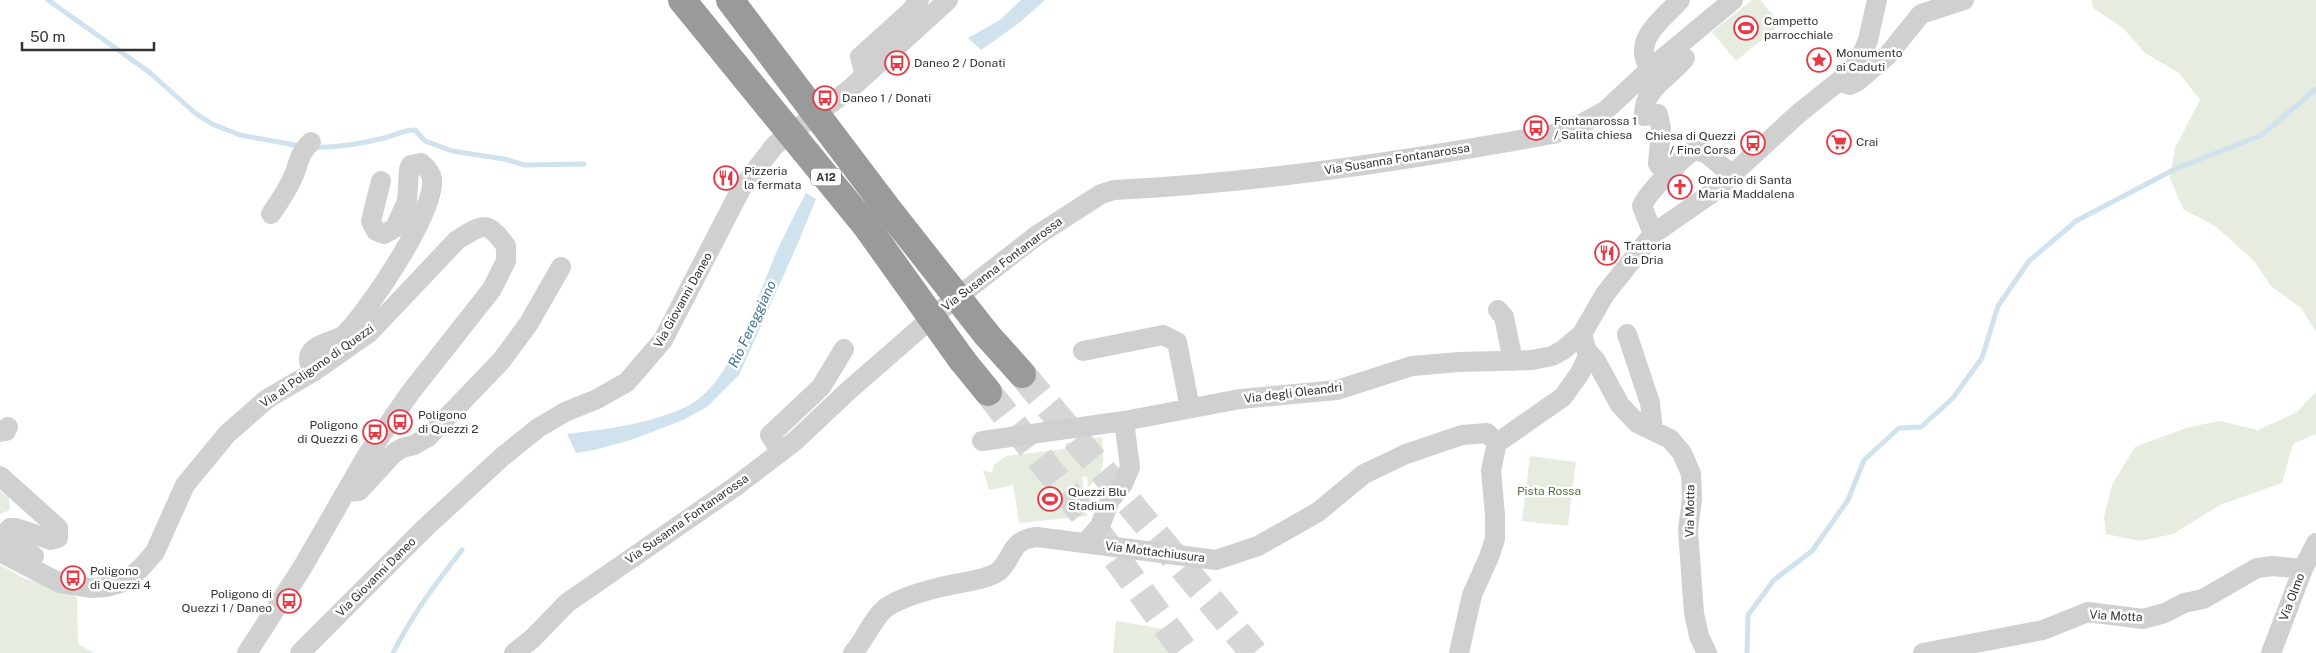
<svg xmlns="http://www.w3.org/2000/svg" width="2316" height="653" viewBox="0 0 2316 653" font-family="'Public Sans',sans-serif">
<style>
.green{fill:#e6ecdf}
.water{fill:#cfe2ee}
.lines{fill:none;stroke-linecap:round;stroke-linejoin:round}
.stream{stroke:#cfe2ee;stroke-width:5}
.highway-tunnel{stroke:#d6d6d6;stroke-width:28;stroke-dasharray:28 14;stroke-linecap:butt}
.minor{stroke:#d0d0d0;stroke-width:20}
.highway{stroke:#9a9a9a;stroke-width:28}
.highway-bridge{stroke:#9a9a9a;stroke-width:28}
.labels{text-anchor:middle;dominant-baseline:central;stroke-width:5;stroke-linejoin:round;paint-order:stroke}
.shield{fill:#fff;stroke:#707070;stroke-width:1}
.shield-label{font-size:11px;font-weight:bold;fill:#333}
.poi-label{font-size:12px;fill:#333;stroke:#fff;text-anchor:start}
.street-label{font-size:12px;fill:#333;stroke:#fff}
.park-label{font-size:12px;fill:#56703f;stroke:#fff}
.water-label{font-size:14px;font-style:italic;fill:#3f7597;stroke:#fff}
</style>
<rect width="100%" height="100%" fill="#fff"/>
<path class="green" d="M 1752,0 L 1760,0 L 1781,24 L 1736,61 L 1712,32 Z
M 2092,0 L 2316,0 L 2316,332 L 2301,308 L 2271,286 L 2254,261 L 2215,226 L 2183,209 L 2170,178 L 2175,148 L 2200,100 L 2179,73 L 2145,53 L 2123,28 L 2093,8 Z
M 2316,392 L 2316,434 L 2293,444 L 2282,483 L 2220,505 L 2173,534 L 2140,541 L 2106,534 L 2104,517 L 2112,485 L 2135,447 L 2189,427 L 2220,421 L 2258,430 L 2297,412 Z
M 1102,437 C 1104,459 1106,473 1088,487 L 1087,476 L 1082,477 L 1087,516 L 1019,523 L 1013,483 L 1010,486 L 989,490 L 983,470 L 992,473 L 994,465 L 1006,456 L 1065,449 L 1066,443 Z
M 1530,456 L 1576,462 L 1568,526 L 1522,521 Z
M 0,491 L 9,498 L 10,510 L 0,514 Z
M 0,565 L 23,578 L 66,590 L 77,598 L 78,644 L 94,653 L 0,653 Z
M 1116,621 L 1164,629 L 1178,653 L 1113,653 Z"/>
<path class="water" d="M 1021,0 L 1045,0 L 1019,23 L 981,50 L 968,38 L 1000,20 Z
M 806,193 L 816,199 L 798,243 L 739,375 L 707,407 L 683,420 L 631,440 L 594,450 L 576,453 L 567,434 C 608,429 650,424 688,406 C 733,383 757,295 777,251 C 786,231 796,212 806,193 Z"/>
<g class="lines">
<path class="stream" d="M 48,0 L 149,72 L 195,113 L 212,124 L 240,135 L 300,146
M 314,147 C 337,148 365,143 388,137 C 398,134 404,130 415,130 L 425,141 L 452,151 L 504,159 L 525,165 L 584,164
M 393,653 C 412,615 436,583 462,550
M 1747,653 L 1748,615 L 1774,580 L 1812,551 L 1848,500 L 1864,460 L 1899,428 L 1921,427 L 1953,398 L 1982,358 L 1998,306 L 2029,261 L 2076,221 L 2175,169 L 2262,135 L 2316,89"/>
<path class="highway-tunnel" d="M 1022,374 L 1254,653
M 988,392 L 1092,525 L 1186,653"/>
<path class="minor" d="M 1650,69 C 1631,40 1661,21 1680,0
M 865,75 L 860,57 L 911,11 L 919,0
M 1843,83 L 1850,85 L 1858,81 L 1887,56 L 1921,14 L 1964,0
M 1673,171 L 1662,169 L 1658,164 L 1661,128 L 1658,114 L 1644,116 C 1643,87 1671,77 1685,58
M 271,214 C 280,201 288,189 294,175 C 299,162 300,152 311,142
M 1653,234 L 1642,206 C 1648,192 1681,159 1694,150 L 1706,153 L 1731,174
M 1498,310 L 1504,317 L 1513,361
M 1627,334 L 1650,403 L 1653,430
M 1083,351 L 1163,335 L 1177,342 L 1190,408
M 1587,351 L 1596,361 L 1620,405 L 1637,423 L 1670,439 L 1682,453 L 1691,474 L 1692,499 L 1688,530 L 1694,613 L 1699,636 L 1707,653
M 313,372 C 311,366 307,360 310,354 C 316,342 337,342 346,333 C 369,310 436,211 432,179 C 431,172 426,167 421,163 L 411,165 L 409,169 L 407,201 L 395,228 L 384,234 L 376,231 L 371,221 L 381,181
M 0,432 L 6,431 L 8,427
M 982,441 L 1124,421 L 1240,399 L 1337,390 L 1412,366 L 1459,362 L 1532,360 L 1552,356 L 1563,350 L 1582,334
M 781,452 L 770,435 L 821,387 L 844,349
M 0,476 L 58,528 L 58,538 L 51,540 L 16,528 L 10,528 L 4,535 L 7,540 L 34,556
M 346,492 L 359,491 L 394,453 L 402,448 L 414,445 L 428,437 L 501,361 L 529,323 L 561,267
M 1085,543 L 1100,526 L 1110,500 L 1123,484 L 1130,467 L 1124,421
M 0,552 L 60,583 L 90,588 L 107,587 L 124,582 L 141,568 L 155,552 L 185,485 L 227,434 L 267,399 L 313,372 L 370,332 L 457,240 C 483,224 487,220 506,246 L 506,261 L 492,289 L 410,393 L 366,457 L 302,568 L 247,653
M 300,653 L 426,527 L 502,457 L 538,428 L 565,412 L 597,399 L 627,382 L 663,340 L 741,189 L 775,145 L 850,89 L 948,0
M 514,653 L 532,639 L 567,603 L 736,486 L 795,441 L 848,391 L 942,309 L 1036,236 L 1101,194 L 1114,190 C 1262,183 1408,160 1553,134 L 1581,124 L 1605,111 L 1650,69 L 1733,0
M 853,653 C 864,641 874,616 887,607 C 901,598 921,592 937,588 C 951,584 989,580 999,571 C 1015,556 1009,540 1037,537 L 1216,560 L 1258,546 L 1318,512 L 1364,474 L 1406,454 L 1462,435 L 1487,433 L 1497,443
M 1459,653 L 1472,595 L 1489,557 L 1495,539 L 1495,515 L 1491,470 L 1497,443 L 1563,397 L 1580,373 L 1588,356 L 1582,334 L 1605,294 L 1653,234 L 1712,193 L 1798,114 L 1849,73 L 1860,59 L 1868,40 L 1877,0
M 1923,653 L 2043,630 L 2088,612 L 2143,619 L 2165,613 L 2184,603 L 2203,599 L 2257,568 L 2273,566 L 2303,569
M 2271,653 L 2303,569 L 2316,543"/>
<path class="highway" d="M 987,335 L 1022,374
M 962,360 L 988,392"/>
<path class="highway-bridge" d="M 682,0 L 867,227 L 962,360
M 730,0 L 887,208 L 987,335"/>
</g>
<defs>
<g id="stadium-ring" transform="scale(1.25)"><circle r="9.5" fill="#fff" stroke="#e63946" stroke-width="1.5"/><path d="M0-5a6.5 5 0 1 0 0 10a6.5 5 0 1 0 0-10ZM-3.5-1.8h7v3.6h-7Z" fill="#e63946"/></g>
<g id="sight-ring" transform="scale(1.25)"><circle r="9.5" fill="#fff" stroke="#e63946" stroke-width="1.5"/><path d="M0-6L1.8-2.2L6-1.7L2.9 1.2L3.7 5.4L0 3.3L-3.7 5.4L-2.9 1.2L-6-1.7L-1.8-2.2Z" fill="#e63946"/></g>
<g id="bus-ring" transform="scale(1.25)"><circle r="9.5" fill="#fff" stroke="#e63946" stroke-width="1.5"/><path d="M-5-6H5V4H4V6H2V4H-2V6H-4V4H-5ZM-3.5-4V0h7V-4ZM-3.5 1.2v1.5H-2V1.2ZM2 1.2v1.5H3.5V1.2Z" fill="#e63946"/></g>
<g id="supermarket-ring" transform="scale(1.25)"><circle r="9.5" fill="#fff" stroke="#e63946" stroke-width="1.5"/><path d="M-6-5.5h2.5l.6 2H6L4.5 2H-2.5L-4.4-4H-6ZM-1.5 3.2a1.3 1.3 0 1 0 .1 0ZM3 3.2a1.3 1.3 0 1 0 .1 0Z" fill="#e63946"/></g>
<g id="restaurant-ring" transform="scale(1.25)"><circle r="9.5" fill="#fff" stroke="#e63946" stroke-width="1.5"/><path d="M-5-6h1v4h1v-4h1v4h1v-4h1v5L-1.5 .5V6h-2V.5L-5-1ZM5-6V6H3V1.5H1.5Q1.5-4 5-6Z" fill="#e63946"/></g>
<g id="church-ring" transform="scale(1.25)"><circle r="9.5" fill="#fff" stroke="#e63946" stroke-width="1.5"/><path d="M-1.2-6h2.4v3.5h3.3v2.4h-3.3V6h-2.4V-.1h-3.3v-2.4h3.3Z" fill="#e63946"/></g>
</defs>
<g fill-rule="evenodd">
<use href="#stadium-ring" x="1746" y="28"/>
<use href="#sight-ring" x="1819" y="60"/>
<use href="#bus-ring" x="897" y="63"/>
<use href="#bus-ring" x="825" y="98"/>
<use href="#bus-ring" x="1536" y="128"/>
<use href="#supermarket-ring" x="1839" y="142"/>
<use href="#bus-ring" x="1753" y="143"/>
<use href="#restaurant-ring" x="726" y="178"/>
<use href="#church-ring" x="1680" y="187"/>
<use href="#restaurant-ring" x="1607" y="253"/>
<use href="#bus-ring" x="400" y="422"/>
<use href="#bus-ring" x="375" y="432"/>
<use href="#stadium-ring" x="1050" y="499"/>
<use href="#bus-ring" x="73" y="578"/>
<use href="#bus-ring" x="289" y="601"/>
</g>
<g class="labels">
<rect class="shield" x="811" y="168.5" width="30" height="17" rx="4"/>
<g class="shield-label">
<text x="826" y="177">A12</text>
</g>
<g class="poi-label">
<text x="1764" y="21">Campetto<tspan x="1764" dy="14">parrocchiale</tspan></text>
<text x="1836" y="53">Monumento<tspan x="1836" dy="14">ai Caduti</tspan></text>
<text x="914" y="63">Daneo 2 / Donati</text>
<text x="842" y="98">Daneo 1 / Donati</text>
<text x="1554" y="121">Fontanarossa 1<tspan x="1554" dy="14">/ Salita chiesa</tspan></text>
<text x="1736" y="136" text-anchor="end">Chiesa di Quezzi<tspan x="1736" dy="14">/ Fine Corsa</tspan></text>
<text x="1856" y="142">Crai</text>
<text x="744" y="171">Pizzeria<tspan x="744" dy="14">la fermata</tspan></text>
<text x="1698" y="180">Oratorio di Santa<tspan x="1698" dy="14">Maria Maddalena</tspan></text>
<text x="1624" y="246">Trattoria<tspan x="1624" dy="14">da Dria</tspan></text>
<text x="418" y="415">Poligono<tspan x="418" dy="14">di Quezzi 2</tspan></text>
<text x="358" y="425" text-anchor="end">Poligono<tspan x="358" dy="14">di Quezzi 6</tspan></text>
<text x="1068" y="492">Quezzi Blu<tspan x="1068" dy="14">Stadium</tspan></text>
<text x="90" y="571">Poligono<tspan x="90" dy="14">di Quezzi 4</tspan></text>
<text x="272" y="594" text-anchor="end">Poligono di<tspan x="272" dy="14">Quezzi 1 / Daneo</tspan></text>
</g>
<g class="street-label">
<text transform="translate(1397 159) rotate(-9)">Via Susanna Fontanarossa</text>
<text transform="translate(1002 264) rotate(-37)">Via Susanna Fontanarossa</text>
<text transform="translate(683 300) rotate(-61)">Via Giovanni Daneo</text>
<text transform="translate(317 366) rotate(-35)">Via al Poligono di Quezzi</text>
<text transform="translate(1293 393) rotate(-7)">Via degli Oleandri</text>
<text transform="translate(1690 511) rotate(-89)">Via Motta</text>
<text transform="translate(687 519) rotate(-35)">Via Susanna Fontanarossa</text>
<text transform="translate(1155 552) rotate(7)">Via Mottachiusura</text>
<text transform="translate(376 577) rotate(-45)">Via Giovanni Daneo</text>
<text transform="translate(2292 597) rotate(-69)">Via Olmo</text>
<text transform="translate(2116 616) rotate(3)">Via Motta</text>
</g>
<g class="park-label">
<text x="1549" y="491">Pista Rossa</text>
</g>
<g class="water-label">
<text transform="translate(752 324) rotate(-65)">Rio Fereggiano</text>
</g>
</g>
<path d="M22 42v8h132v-8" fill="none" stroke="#333333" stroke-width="2.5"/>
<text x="30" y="42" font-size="15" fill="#333333" stroke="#ffffff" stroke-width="4" paint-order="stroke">50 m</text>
</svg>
